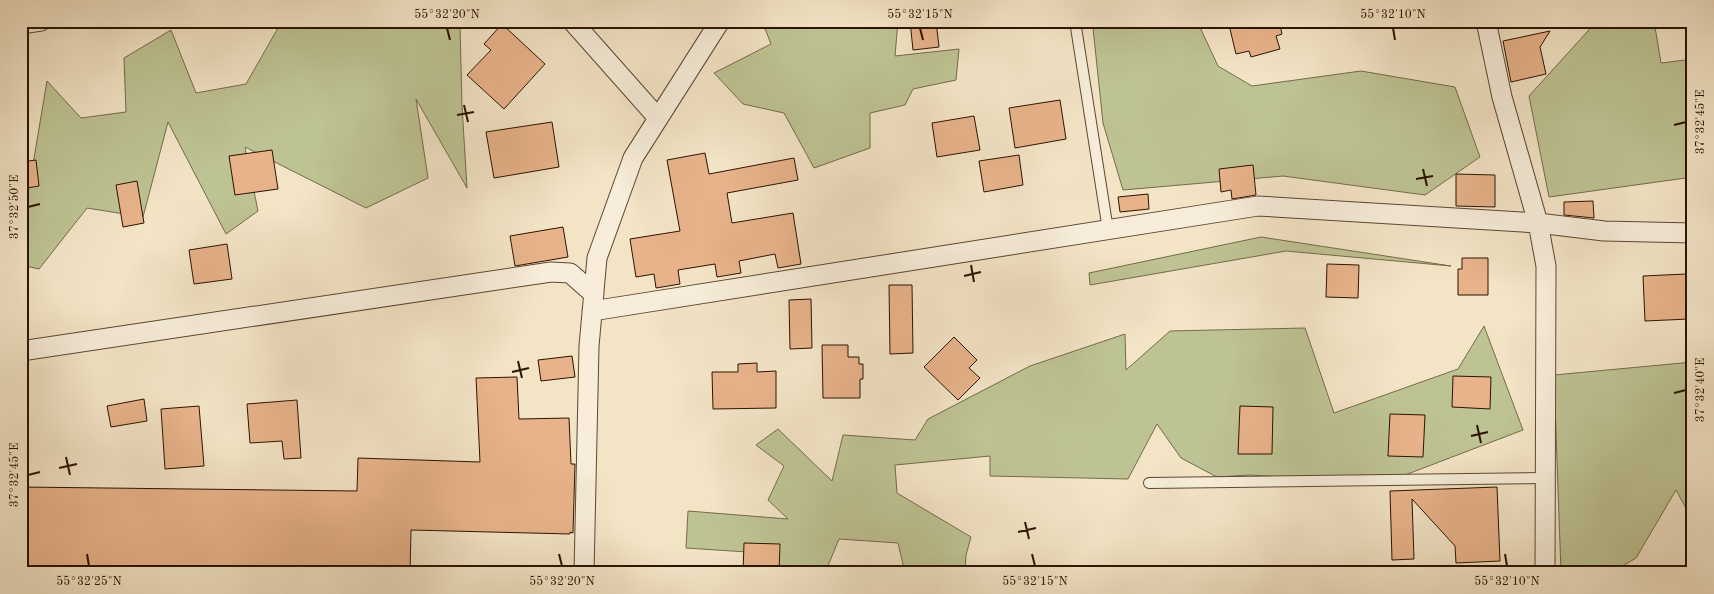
<svg xmlns="http://www.w3.org/2000/svg" width="1714" height="594" viewBox="0 0 1714 594" font-family="'Old Standard TT',serif">
<style>
.green{fill:#bec393;stroke:#746b4a}
.building{fill:#e8b38b;stroke:#2b1300}
.lines{fill:none;stroke-linecap:round;stroke-linejoin:round}
.service-casing{stroke:#5d4732;stroke-width:12}
.minor-casing{stroke:#5d4732;stroke-width:21}
.service{stroke:#f7edda;stroke-width:10}
.minor{stroke:#f7edda;stroke-width:19}
.ticks{fill:none;stroke:#2b1300;stroke-width:2}
.neatline{fill:none;stroke:#2b1300;stroke-width:2}
.ticks-label{font-size:12px;text-anchor:middle;fill:#2b1300}
</style>
<rect width="100%" height="100%" fill="#f3e4c6"/>
<filter id="stains"><feTurbulence type="fractalNoise" baseFrequency=".004" numOctaves="4"/><feColorMatrix values="0 0 0 0 .2 0 0 0 0 .09 0 0 0 0 .02 0 0 0 .5 -.17"/></filter>
<radialGradient id="worn" r=".72"><stop offset=".6" stop-color="#630" stop-opacity="0"/><stop offset="1" stop-color="#630" stop-opacity=".3"/></radialGradient>
<path class="green" d="M 282,21 L 467,21 L 460,26 L 462,106 L 467,188 L 416,99 L 428,178 L 366,208 L 245,147 L 258,211 L 226,234 L 168,122 L 143,217 L 87,208 L 39,269 L 21,265 L 21,177 L 32,170 L 47,81 L 81,118 L 126,112 L 124,58 L 171,30 L 196,93 L 246,84 Z
M 762,21 L 898,21 L 895,56 L 959,49 L 956,80 L 913,89 L 905,105 L 870,113 L 870,148 L 814,168 L 784,113 L 743,104 L 714,73 L 771,44 Z
M 1114,21 L 1197,21 L 1218,66 L 1252,86 L 1361,71 L 1455,87 L 1480,157 L 1425,195 L 1283,176 L 1123,190 L 1103,123 L 1093,28 Z
M 1597,21 L 1654,21 L 1661,63 L 1693,59 L 1693,177 L 1549,197 L 1529,96 Z
M 1261,237 L 1451,266 L 1286,251 L 1090,285 L 1089,273 Z
M 1484,326 L 1523,430 L 1405,475 L 1284,477 L 1250,475 L 1217,477 L 1181,458 L 1157,424 L 1128,479 L 990,476 L 990,456 L 895,465 L 897,493 L 971,537 L 966,555 L 965,573 L 905,573 L 898,543 L 839,539 L 825,573 L 752,573 L 747,552 L 686,548 L 688,511 L 788,519 L 768,500 L 784,466 L 756,445 L 778,429 L 832,481 L 843,435 L 915,440 L 928,419 L 1030,366 L 1125,334 L 1126,370 L 1170,331 L 1305,328 L 1334,413 L 1458,369 Z
M 1693,362 L 1693,513 L 1688,512 L 1676,490 L 1636,558 L 1611,573 L 1561,573 L 1554,375 Z"/>
<path class="building" d="M 910,21 L 936,21 L 939,47 L 913,50 Z
M 1241,21 L 1279,21 L 1282,34 L 1276,36 L 1280,49 L 1251,57 L 1249,51 L 1236,54 L 1229,25 Z
M 502,24 L 545,64 L 504,109 L 467,75 L 491,50 L 484,44 Z
M 1550,31 L 1540,47 L 1546,74 L 1511,82 L 1503,41 Z
M 1060,100 L 1066,139 L 1015,148 L 1009,108 Z
M 974,116 L 980,150 L 937,157 L 932,123 Z
M 552,122 L 559,167 L 494,178 L 486,132 Z
M 272,150 L 278,189 L 235,195 L 229,156 Z
M 705,153 L 709,174 L 794,158 L 798,180 L 727,193 L 732,223 L 793,213 L 801,264 L 778,268 L 775,254 L 739,261 L 741,273 L 717,277 L 715,264 L 678,270 L 680,284 L 656,288 L 654,274 L 636,277 L 630,239 L 680,231 L 667,160 Z
M 1019,155 L 1023,185 L 984,192 L 979,161 Z
M 36,160 L 39,186 L 21,189 L 21,162 Z
M 1253,165 L 1256,195 L 1232,199 L 1231,190 L 1221,192 L 1219,169 Z
M 1456,174 L 1495,175 L 1495,207 L 1456,206 Z
M 137,181 L 144,223 L 123,227 L 116,185 Z
M 1148,194 L 1149,209 L 1120,212 L 1118,197 Z
M 1593,201 L 1594,218 L 1564,215 L 1564,202 Z
M 563,227 L 568,257 L 515,266 L 510,236 Z
M 227,244 L 232,279 L 194,284 L 189,250 Z
M 1462,258 L 1488,258 L 1488,295 L 1458,295 L 1458,269 L 1462,269 Z
M 1327,264 L 1359,265 L 1358,298 L 1326,297 Z
M 1686,274 L 1689,319 L 1645,321 L 1643,276 Z
M 889,285 L 912,285 L 913,353 L 890,354 Z
M 811,299 L 812,348 L 790,349 L 789,300 Z
M 954,337 L 977,360 L 969,368 L 980,378 L 958,400 L 924,367 Z
M 822,345 L 848,345 L 848,357 L 859,357 L 859,364 L 863,364 L 863,379 L 860,379 L 860,398 L 823,398 Z
M 572,356 L 575,377 L 541,381 L 538,360 Z
M 757,363 L 757,372 L 776,371 L 776,408 L 713,409 L 712,372 L 738,372 L 738,364 Z
M 1453,376 L 1491,377 L 1490,409 L 1452,407 Z
M 517,377 L 519,419 L 569,418 L 571,464 L 575,464 L 573,533 L 570,532 L 570,534 L 411,530 L 410,573 L 21,573 L 21,487 L 357,491 L 358,458 L 480,462 L 476,378 Z
M 144,399 L 147,421 L 111,427 L 107,406 Z
M 297,400 L 301,458 L 284,459 L 282,441 L 250,443 L 247,404 Z
M 199,406 L 204,466 L 165,469 L 161,409 Z
M 1240,406 L 1273,407 L 1272,454 L 1238,454 Z
M 1390,414 L 1425,415 L 1423,457 L 1388,456 Z
M 1497,487 L 1500,561 L 1456,563 L 1455,546 L 1412,499 L 1414,559 L 1392,560 L 1390,491 Z
M 744,543 L 780,544 L 779,573 L 743,573 Z"/>
<g class="lines">
<g class="service-casing">
<path id="service" d="M 1075,21 L 1108,230
M 1149,483 L 1545,478"/>
</g>
<g class="minor-casing">
<path id="minor" d="M 572,21 L 658,118
M 1486,21 L 1502,97 L 1538,223 L 1546,266 L 1545,573
M 21,24 L 41,21
M 592,311 L 1258,206 L 1538,223 L 1604,231 L 1693,233
M 21,351 L 551,272 L 570,273 L 594,294
M 584,573 L 589,346 L 597,258 L 633,158 L 720,21"/>
</g>
<use href="#service" class="service"/>
<use href="#minor" class="minor"/>
</g>
<path class="ticks" d="M 447,28 L 450,40M 920,28 L 923,40M 1393,28 L 1395,40M 464,105 L 468,122M 457,115 L 474,112M 1674,125 L 1686,122M 1423,169 L 1427,186M 1416,179 L 1433,176M 28,207 L 40,204M 971,265 L 974,282M 964,276 L 981,272M 518,361 L 522,378M 512,372 L 529,368M 1674,393 L 1686,390M 1477,425 L 1481,443M 1471,436 L 1488,432M 66,457 L 70,475M 59,468 L 77,464M 28,475 L 40,472M 1025,522 L 1029,539M 1018,532 L 1036,528M 87,554 L 89,566M 559,554 L 562,566M 1032,554 L 1035,566M 1505,554 L 1507,566"/>
<rect width="1714" height="594" fill="none" stroke="#f3e4c6" stroke-width="55"/>
<rect x="28" y="28" width="1658" height="538" class="neatline"/>
<g class="ticks-label">
<text x="447" y="18">55°32'20"N</text>
<text x="920" y="18">55°32'15"N</text>
<text x="1393" y="18">55°32'10"N</text>
<text transform="translate(1700 122) rotate(-90)" y="4">37°32'45"E</text>
<text transform="translate(14 207) rotate(-90)" y="4">37°32'50"E</text>
<text transform="translate(1700 390) rotate(-90)" y="4">37°32'40"E</text>
<text transform="translate(14 475) rotate(-90)" y="4">37°32'45"E</text>
<text x="89" y="585">55°32'25"N</text>
<text x="562" y="585">55°32'20"N</text>
<text x="1035" y="585">55°32'15"N</text>
<text x="1507" y="585">55°32'10"N</text>
</g>
<rect width="100%" height="100%" filter="url(#stains)"/>
<rect width="100%" height="100%" fill="url(#worn)"/>
</svg>
